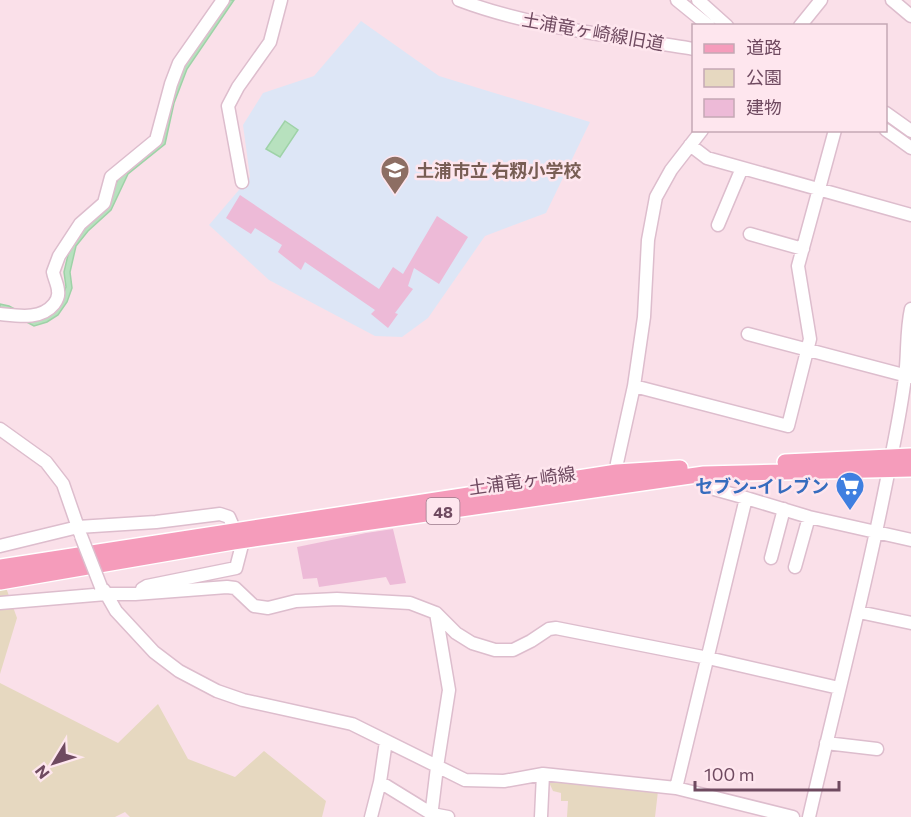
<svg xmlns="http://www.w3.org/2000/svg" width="911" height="817" viewBox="0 0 911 817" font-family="Commissioner,'Noto Sans JP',sans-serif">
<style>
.education{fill:#dde6f6}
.green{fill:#e6d8c0}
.water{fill:#b7e1be;stroke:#9ed2a7;stroke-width:1.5}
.building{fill:#edbad7}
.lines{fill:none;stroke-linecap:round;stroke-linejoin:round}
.minor-casing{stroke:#ddbdcd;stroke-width:15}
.major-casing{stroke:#fff;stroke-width:18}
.minor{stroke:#fff;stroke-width:12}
.major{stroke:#f59cbb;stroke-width:15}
.minor-bridge-casing{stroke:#ddbdcd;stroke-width:15;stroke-linecap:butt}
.minor-bridge{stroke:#fff;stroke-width:12}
.labels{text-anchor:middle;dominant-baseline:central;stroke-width:5;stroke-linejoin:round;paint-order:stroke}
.shield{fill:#fee6ee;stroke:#9a798b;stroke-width:1.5}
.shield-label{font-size:16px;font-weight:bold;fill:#6f4a60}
.street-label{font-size:18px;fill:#6f4a60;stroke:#fee6ee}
.education-label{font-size:18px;font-weight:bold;fill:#785e54;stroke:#fee6ee;text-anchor:start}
.shop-label{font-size:18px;font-weight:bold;fill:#366cbe;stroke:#fee6ee;text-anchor:end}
</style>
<rect width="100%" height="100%" fill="#fae0e9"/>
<path class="education" d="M 361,21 L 439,76 L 590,122 L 546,213 L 485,236 L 428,318 L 402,337 L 375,336 L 269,280 L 209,225 L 250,177 L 243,125 L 263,93 L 314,76 Z"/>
<path class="green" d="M 0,571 L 17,618 L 0,674 Z
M 0,683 L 118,743 L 158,704 L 188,759 L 235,777 L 264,751 L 326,801 L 322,817 L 130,817 L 125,812 L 115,817 L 0,817 Z
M 547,778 L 658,791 L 655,817 L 567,817 L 568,801 L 561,801 L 561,793 L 553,791 Z"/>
<path class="water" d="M 226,0 L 234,0 L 187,69 L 174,103 L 165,144 L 128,174 L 111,210 L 88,231 L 76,246 L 70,272 L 72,288 L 67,302 L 58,315 L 47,322 L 34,326 L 8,312 L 0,310 L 0,304 L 9,306 L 33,319 L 61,299 L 66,287 L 64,272 L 71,242 L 83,227 L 106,206 L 122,170 L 159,141 L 181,66 Z
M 285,121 L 298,130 L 280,157 L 266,149 Z"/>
<path class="building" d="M 240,195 L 379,289 L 393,267 L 403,274 L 437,216 L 468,237 L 439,284 L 414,268 L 408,286 L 413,289 L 395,313 L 398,314 L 388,328 L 371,314 L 375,310 L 305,262 L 301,270 L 278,252 L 282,245 L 255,228 L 251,234 L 226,218 Z
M 393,529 L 406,583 L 390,585 L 386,577 L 319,587 L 317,578 L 303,579 L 297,547 L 366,533 Z"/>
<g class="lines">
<g class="minor-casing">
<path id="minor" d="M 459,0 C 533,28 616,36 694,49
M 677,0 L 709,26
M 698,0 L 727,26
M 892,0 L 911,16
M 800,26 L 821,0
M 886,113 L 911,131
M 886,130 L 911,148
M 690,145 L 707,158 L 911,215
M 242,182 L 228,106 L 238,87 L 270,42 L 281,0
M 718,225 L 742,168
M 750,234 L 803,249
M 0,314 C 19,316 41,320 54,304 C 57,300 59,296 58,291 C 58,285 54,278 53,272 L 59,256 L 80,224 L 104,203 L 111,177 L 156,140 L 171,84 L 179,63 L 223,0
M 748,334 L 911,377
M 634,386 L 788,426 L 810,339 L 798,266 L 835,130
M 0,429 L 46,462 L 63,484 L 80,533
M 704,474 L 714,489 L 746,498
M 617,479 L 617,463 L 634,386 L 644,317 L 648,240 L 656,197 L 671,170 L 702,130
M 0,546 L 78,527 L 156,522 L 220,514 L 229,517 L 235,531
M 771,558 L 784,509
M 795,567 L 809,517
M 142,589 L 147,586 L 236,568 L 243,541
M 104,590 L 116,611 L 154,652 L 179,671 L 217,691 L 243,700 L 352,724 L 465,780 L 504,781 L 543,774 L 676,788 L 793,817
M 0,603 L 106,594 L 135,594 L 227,587 L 235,588 L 254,606 L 268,608 L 296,601 L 337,599 L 410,603 L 436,613 L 456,633 L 472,643 L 495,650 L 513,650 L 531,641 L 549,629 L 556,628 L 708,658 L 839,688
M 859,612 L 911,623
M 826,743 L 877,749
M 380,782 L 432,814 L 448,817
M 676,788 L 746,498 L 809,517 L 911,540
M 371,817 L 380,782 L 386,741
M 431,817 L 437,767 L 449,690 L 436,613
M 541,817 L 543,774
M 809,817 C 837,696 869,575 892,453 C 897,428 902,402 905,377 C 908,354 906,331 911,309"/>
</g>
<g class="major-casing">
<path id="major" d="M 785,462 L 911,456
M 0,567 L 617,472 L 680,468
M 0,582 L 233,542 L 704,474 L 911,469"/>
</g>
<use href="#minor" class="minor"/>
<use href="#major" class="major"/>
<g class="minor-bridge-casing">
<path id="minor-bridge" d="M 81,536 L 101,587"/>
</g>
<use href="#minor-bridge" class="minor-bridge"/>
</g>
<defs>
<g id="school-pin" transform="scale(1.5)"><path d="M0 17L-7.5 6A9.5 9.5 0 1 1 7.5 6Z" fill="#8d6e63" stroke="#fee6ee"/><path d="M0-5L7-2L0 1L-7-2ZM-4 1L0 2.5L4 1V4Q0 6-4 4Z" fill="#fff"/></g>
<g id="supermarket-pin" transform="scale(1.5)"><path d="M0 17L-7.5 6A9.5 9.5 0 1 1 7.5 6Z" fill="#3f7fe0" stroke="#fee6ee"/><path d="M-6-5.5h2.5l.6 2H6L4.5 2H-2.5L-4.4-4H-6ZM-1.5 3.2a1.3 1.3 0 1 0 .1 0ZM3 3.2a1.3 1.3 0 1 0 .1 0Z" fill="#fff"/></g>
</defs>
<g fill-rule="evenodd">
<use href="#school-pin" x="395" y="170"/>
<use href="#supermarket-pin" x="850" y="486"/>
</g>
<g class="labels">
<rect class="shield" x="426.5" y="498" width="33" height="26" rx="4.5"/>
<g class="shield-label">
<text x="443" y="511">48</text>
</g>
<g class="street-label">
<text transform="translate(593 31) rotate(10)">土浦竜ヶ崎線旧道</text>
<text transform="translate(522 480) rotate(-8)">土浦竜ヶ崎線</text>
</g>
<g class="education-label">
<text x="416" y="170">土浦市立 右籾小学校</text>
</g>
<g class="shop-label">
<text x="829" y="486">セブン-イレブン</text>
</g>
</g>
<rect x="692" y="24" width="195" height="108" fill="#fee6ee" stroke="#c5a8b5" stroke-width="1.5"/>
<rect x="704" y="44" width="30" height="9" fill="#f59cbb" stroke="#c5a8b5" stroke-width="1.5"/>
<text x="746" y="54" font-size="18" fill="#6f4a60">道路</text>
<rect x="704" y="69" width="30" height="18" fill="#e6d8c0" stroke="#c5a8b5" stroke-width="1.5"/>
<text x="746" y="84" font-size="18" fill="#6f4a60">公園</text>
<rect x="704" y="99" width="30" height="18" fill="#edbad7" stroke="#c5a8b5" stroke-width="1.5"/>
<text x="746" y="114" font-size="18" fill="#6f4a60">建物</text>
<g transform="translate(54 763) rotate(232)" stroke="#fee6ee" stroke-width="4.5" paint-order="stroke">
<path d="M0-4.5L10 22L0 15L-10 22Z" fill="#6f4a60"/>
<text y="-9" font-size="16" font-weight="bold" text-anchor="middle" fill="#6f4a60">N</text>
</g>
<path d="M695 781v9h144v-9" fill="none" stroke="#6f4a60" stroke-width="3"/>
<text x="704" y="781" font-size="18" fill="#6f4a60" stroke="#fee6ee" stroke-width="4.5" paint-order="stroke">100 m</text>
</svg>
